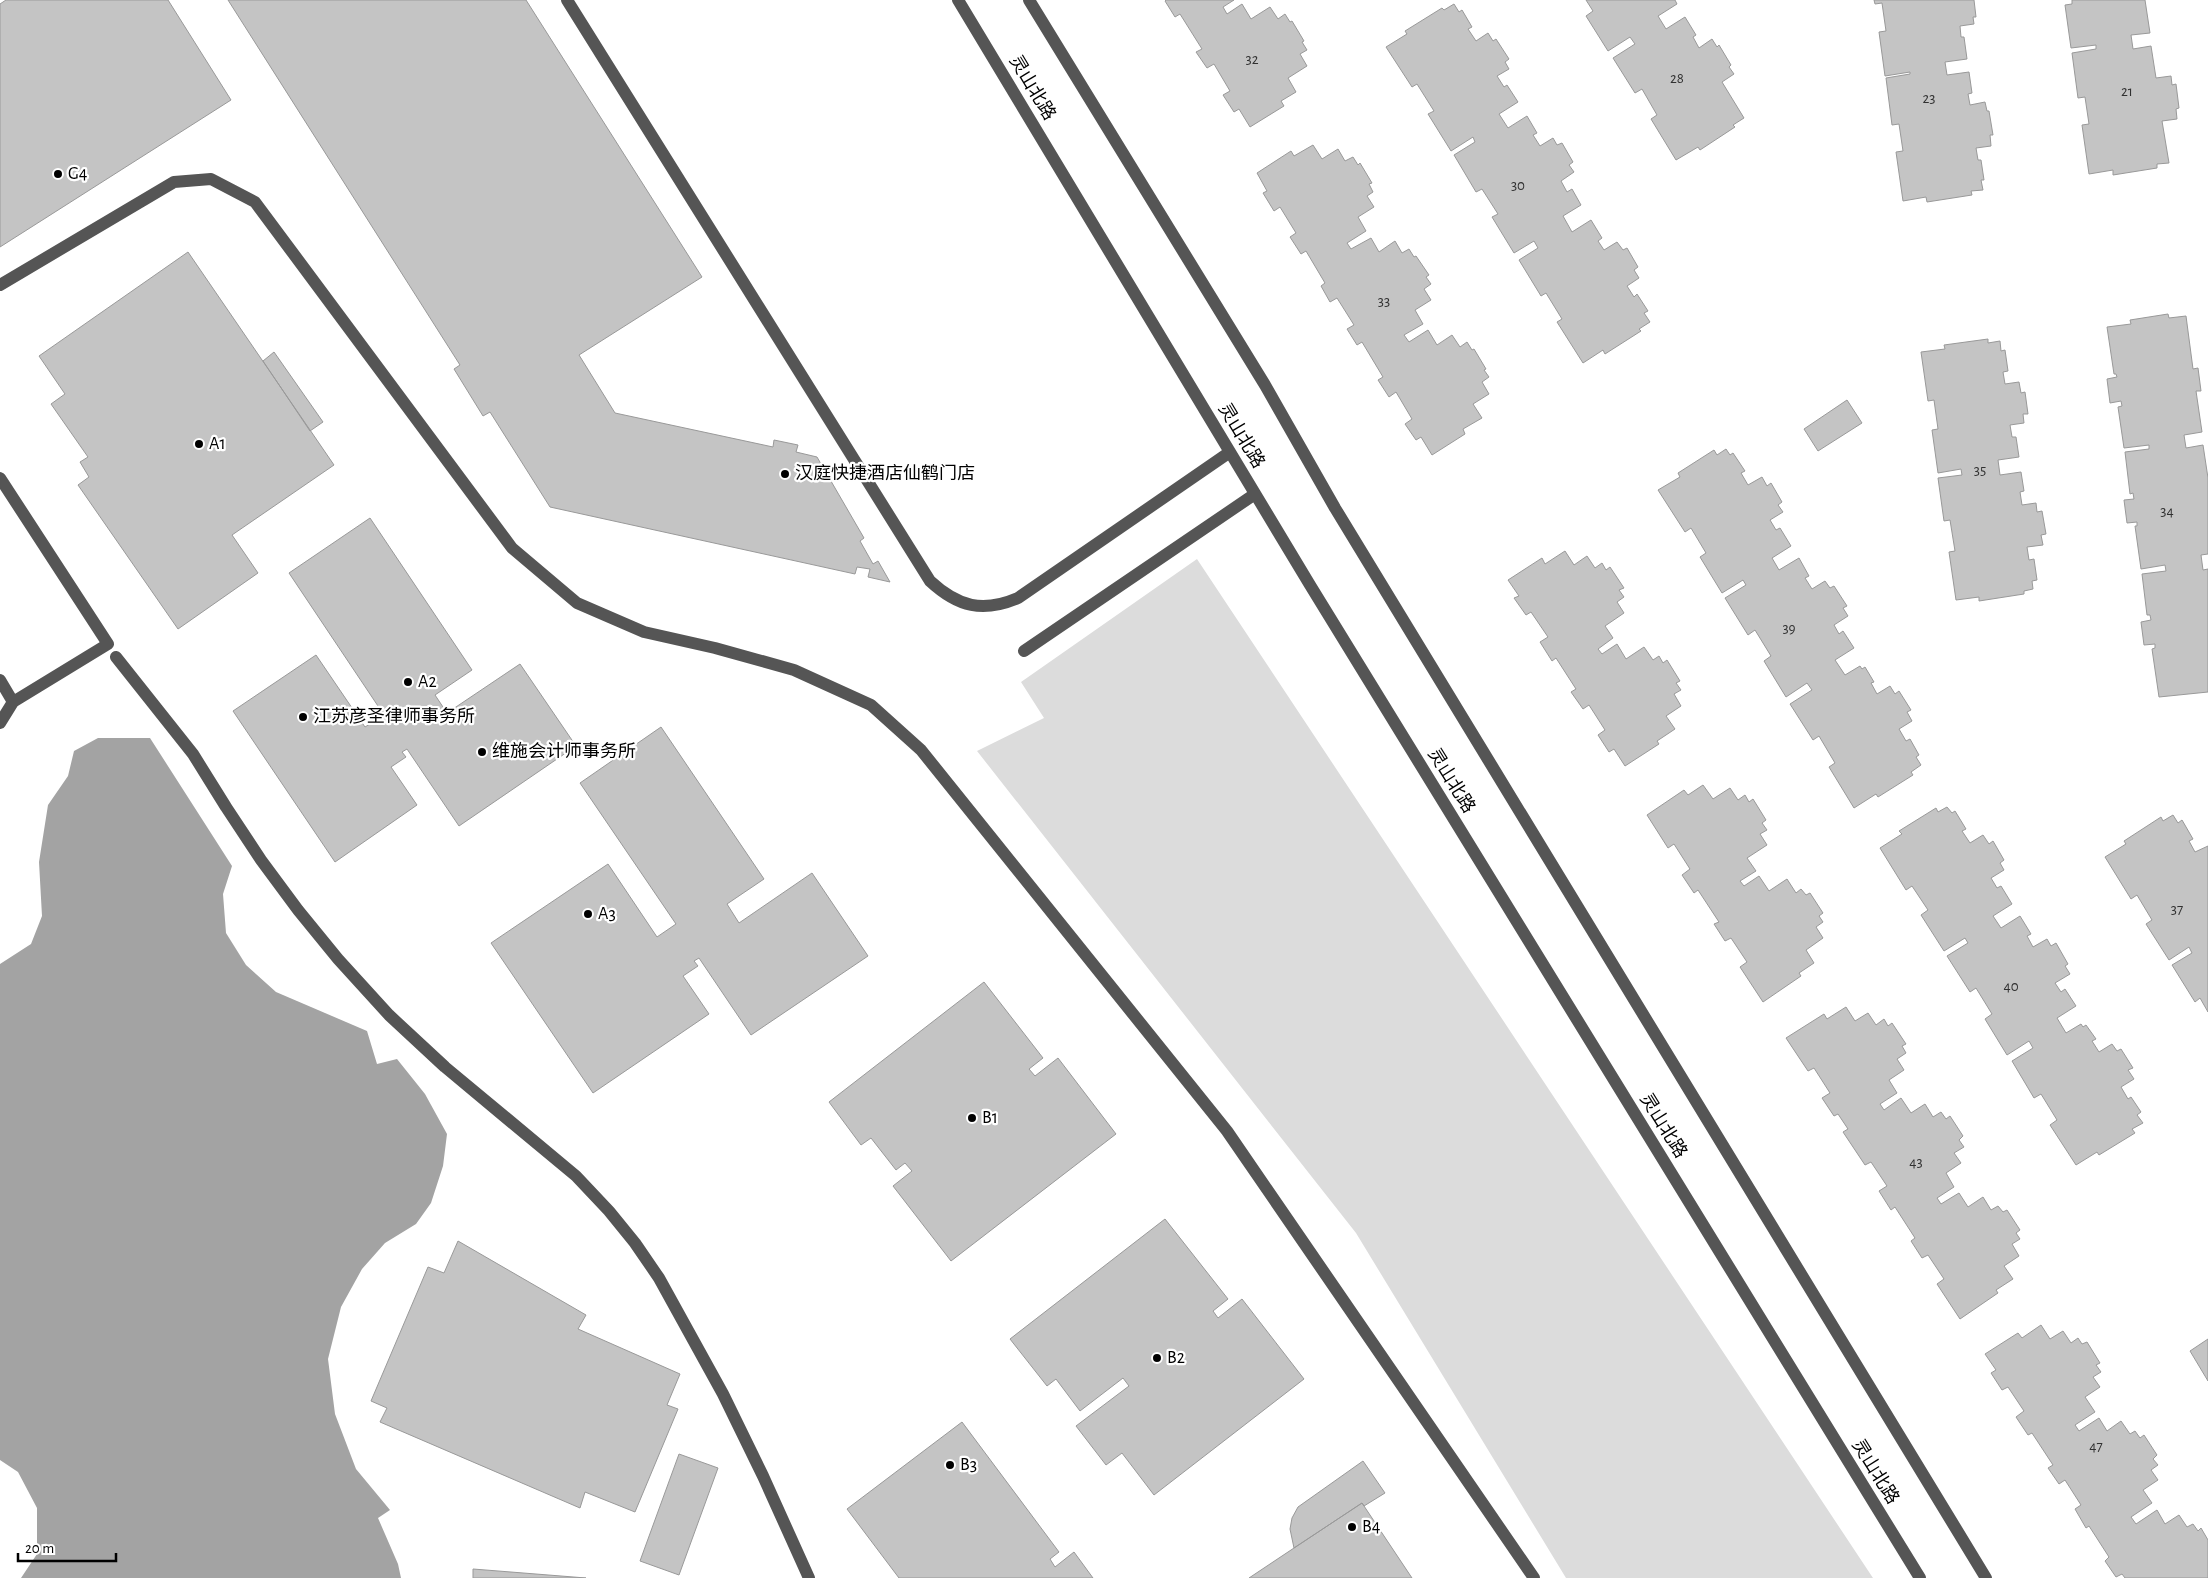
<svg xmlns="http://www.w3.org/2000/svg" width="2208" height="1578" viewBox="0 0 2208 1578" font-family="'Alegreya Sans','Noto Sans SC',sans-serif">
<style>
.green{fill:#dcdcdc}
.water{fill:#a3a3a3}
.building{fill:#c4c4c4;stroke:#999}
.lines{fill:none;stroke-linecap:round;stroke-linejoin:round}
.minor{stroke:#555;stroke-width:12}
.poi-dot{fill:#000;stroke:#fff;stroke-width:2}
.labels{text-anchor:middle;dominant-baseline:central;stroke-width:4.5;stroke-linejoin:round;paint-order:stroke}
.number-label{font-size:15px;fill:#313131}
.street-label{font-size:18px;fill:#000;stroke:#fff}
.poi-label{font-size:18px;fill:#000;stroke:#fff;text-anchor:start}
</style>
<rect width="100%" height="100%" fill="#fff"/>
<path class="green" d="M 1197,559 L 1873,1578 L 1566,1578 L 1356,1233 L 977,751 L 1044,718 L 1021,682 Z"/>
<path class="water" d="M 98,738 L 150,738 L 232,866 L 223,894 L 226,933 L 246,965 L 276,992 L 367,1031 L 377,1064 L 397,1059 L 425,1094 L 447,1134 L 443,1166 L 431,1203 L 416,1224 L 385,1243 L 362,1269 L 341,1307 L 328,1359 L 335,1414 L 356,1469 L 390,1510 L 378,1518 L 398,1564 L 401,1578 L 21,1578 L 37,1554 L 37,1508 L 18,1472 L 0,1460 L 0,964 L 31,944 L 42,916 L 39,862 L 48,805 L 68,776 L 74,751 Z"/>
<path class="building" d="M 6,0 L 168,0 L 231,100 L 0,247 L 0,4 Z
M 228,0 L 526,0 L 702,277 L 579,355 L 615,413 L 773,447 L 774,440 L 798,445 L 796,452 L 817,457 L 864,538 L 860,541 L 873,564 L 878,561 L 890,582 L 868,577 L 870,569 L 857,567 L 855,574 L 550,507 L 490,412 L 483,416 L 454,369 L 460,365 Z
M 1166,0 L 1234,0 L 1223,7 L 1227,14 L 1242,4 L 1251,19 L 1270,7 L 1278,19 L 1285,14 L 1290,22 L 1292,21 L 1304,41 L 1302,42 L 1307,50 L 1300,54 L 1307,66 L 1288,78 L 1296,92 L 1281,101 L 1284,106 L 1250,127 L 1239,109 L 1234,112 L 1223,95 L 1230,91 L 1214,64 L 1207,68 L 1196,52 L 1202,49 L 1180,14 L 1175,17 L 1165,1 Z
M 1586,0 L 1675,0 L 1677,4 L 1658,16 L 1666,29 L 1685,17 L 1696,35 L 1693,37 L 1699,48 L 1712,39 L 1717,47 L 1719,45 L 1731,65 L 1729,67 L 1734,74 L 1722,82 L 1744,118 L 1733,125 L 1735,127 L 1700,150 L 1698,147 L 1676,160 L 1651,119 L 1657,115 L 1642,89 L 1635,93 L 1613,58 L 1635,44 L 1630,37 L 1608,51 L 1586,16 L 1593,11 Z
M 1874,0 L 1974,0 L 1976,17 L 1973,17 L 1974,24 L 1960,26 L 1961,37 L 1964,37 L 1967,59 L 1945,62 L 1947,75 L 1969,72 L 1972,93 L 1968,94 L 1970,105 L 1985,102 L 1987,111 L 1989,111 L 1993,135 L 1990,135 L 1991,146 L 1976,148 L 1978,160 L 1981,160 L 1984,180 L 1981,180 L 1983,190 L 1971,191 L 1972,195 L 1927,202 L 1926,197 L 1903,201 L 1896,152 L 1903,151 L 1899,124 L 1892,125 L 1886,78 L 1910,74 L 1910,72 L 1885,76 L 1879,32 L 1886,31 L 1882,3 L 1875,4 Z
M 2072,0 L 2145,0 L 2150,33 L 2131,35 L 2133,49 L 2151,46 L 2156,78 L 2171,76 L 2172,85 L 2176,84 L 2179,108 L 2176,109 L 2177,119 L 2162,121 L 2169,163 L 2157,164 L 2157,168 L 2113,175 L 2113,170 L 2089,174 L 2082,125 L 2089,124 L 2085,97 L 2078,98 L 2072,53 L 2096,49 L 2096,45 L 2071,48 L 2065,5 L 2072,4 Z
M 1454,4 L 1459,12 L 1462,10 L 1472,27 L 1468,29 L 1476,41 L 1488,33 L 1493,41 L 1496,39 L 1509,59 L 1505,62 L 1509,69 L 1497,76 L 1504,87 L 1507,85 L 1518,102 L 1499,114 L 1508,128 L 1527,116 L 1537,133 L 1533,135 L 1540,146 L 1553,138 L 1557,145 L 1562,143 L 1573,162 L 1569,165 L 1574,172 L 1561,181 L 1567,192 L 1572,189 L 1581,205 L 1563,216 L 1572,232 L 1591,220 L 1602,238 L 1598,241 L 1604,250 L 1617,242 L 1623,250 L 1627,248 L 1638,267 L 1634,270 L 1639,278 L 1627,286 L 1634,297 L 1637,294 L 1648,311 L 1644,313 L 1650,322 L 1639,329 L 1641,331 L 1605,354 L 1603,350 L 1583,363 L 1557,322 L 1562,319 L 1546,293 L 1541,296 L 1519,260 L 1538,248 L 1534,241 L 1514,253 L 1492,217 L 1498,214 L 1482,189 L 1476,192 L 1454,155 L 1475,142 L 1473,137 L 1451,151 L 1428,114 L 1434,111 L 1417,84 L 1412,87 L 1386,47 L 1407,34 L 1405,31 L 1442,8 L 1444,10 Z
M 1313,145 L 1322,159 L 1338,149 L 1345,161 L 1353,157 L 1358,165 L 1360,163 L 1372,183 L 1369,184 L 1373,192 L 1367,196 L 1374,207 L 1358,217 L 1366,231 L 1347,243 L 1351,249 L 1371,238 L 1379,252 L 1395,241 L 1402,253 L 1409,249 L 1414,257 L 1416,256 L 1429,275 L 1426,277 L 1431,284 L 1424,289 L 1431,300 L 1415,310 L 1423,324 L 1404,335 L 1409,342 L 1428,330 L 1437,345 L 1452,335 L 1460,347 L 1467,342 L 1472,350 L 1474,349 L 1486,369 L 1484,370 L 1489,377 L 1482,382 L 1489,394 L 1473,404 L 1482,418 L 1463,429 L 1465,434 L 1432,455 L 1421,437 L 1416,440 L 1405,424 L 1412,419 L 1396,392 L 1389,397 L 1378,380 L 1383,377 L 1362,342 L 1357,345 L 1347,329 L 1354,325 L 1337,298 L 1330,302 L 1321,286 L 1325,283 L 1306,251 L 1301,254 L 1290,237 L 1296,233 L 1280,207 L 1274,211 L 1263,193 L 1267,191 L 1257,173 L 1291,151 L 1294,156 Z
M 188,252 L 334,465 L 232,535 L 258,573 L 178,629 L 78,485 L 89,477 L 80,462 L 88,457 L 51,404 L 65,394 L 39,356 Z
M 2168,314 L 2169,318 L 2186,316 L 2193,369 L 2198,368 L 2201,391 L 2196,391 L 2202,432 L 2184,435 L 2186,448 L 2203,445 L 2208,478 L 2208,554 L 2201,555 L 2203,570 L 2208,569 L 2208,692 L 2159,697 L 2152,649 L 2155,648 L 2155,644 L 2144,645 L 2141,622 L 2151,620 L 2150,615 L 2147,615 L 2142,574 L 2166,571 L 2165,565 L 2141,569 L 2135,526 L 2137,526 L 2137,522 L 2127,523 L 2124,500 L 2134,499 L 2133,493 L 2130,494 L 2125,452 L 2149,449 L 2149,445 L 2124,448 L 2118,407 L 2122,406 L 2121,401 L 2110,403 L 2107,379 L 2117,377 L 2116,374 L 2114,374 L 2107,327 L 2131,324 L 2130,320 Z
M 1988,339 L 1988,343 L 2000,341 L 2001,351 L 2005,350 L 2008,371 L 2003,372 L 2005,384 L 2019,382 L 2021,393 L 2025,392 L 2028,414 L 2023,414 L 2024,423 L 2010,425 L 2012,437 L 2016,437 L 2019,457 L 1998,460 L 2000,475 L 2021,472 L 2024,491 L 2020,492 L 2022,505 L 2036,503 L 2037,512 L 2042,511 L 2046,534 L 2041,535 L 2043,545 L 2027,547 L 2029,560 L 2034,559 L 2037,580 L 2032,581 L 2033,589 L 2024,591 L 2024,594 L 1979,601 L 1979,597 L 1956,600 L 1949,552 L 1955,551 L 1950,520 L 1944,521 L 1938,478 L 1962,475 L 1961,469 L 1938,473 L 1932,430 L 1938,429 L 1934,400 L 1928,401 L 1921,352 L 1945,349 L 1944,345 Z
M 274,352 L 323,422 L 310,431 L 263,361 Z
M 1847,400 L 1862,423 L 1818,451 L 1804,429 Z
M 1726,449 L 1730,455 L 1733,453 L 1745,471 L 1741,473 L 1748,485 L 1762,477 L 1767,486 L 1771,483 L 1782,502 L 1778,505 L 1783,512 L 1770,520 L 1776,530 L 1780,528 L 1791,546 L 1772,558 L 1779,570 L 1799,558 L 1809,576 L 1805,578 L 1812,589 L 1825,581 L 1830,588 L 1834,586 L 1847,606 L 1843,608 L 1848,616 L 1834,625 L 1839,634 L 1843,631 L 1854,648 L 1835,660 L 1845,675 L 1860,666 L 1862,669 L 1865,667 L 1874,682 L 1871,683 L 1877,694 L 1890,686 L 1895,694 L 1899,691 L 1911,710 L 1907,712 L 1912,721 L 1899,729 L 1906,741 L 1910,739 L 1919,755 L 1916,757 L 1921,765 L 1911,772 L 1913,775 L 1878,797 L 1876,794 L 1854,808 L 1829,767 L 1835,763 L 1819,736 L 1813,740 L 1790,704 L 1812,690 L 1807,683 L 1786,697 L 1764,661 L 1771,656 L 1755,630 L 1748,635 L 1725,598 L 1746,585 L 1743,580 L 1722,593 L 1700,557 L 1706,553 L 1691,528 L 1685,532 L 1658,490 L 1680,477 L 1678,473 L 1714,450 L 1717,455 Z
M 370,518 L 472,670 L 435,695 L 447,713 L 520,664 L 576,746 L 459,826 L 407,749 L 402,752 L 406,757 L 391,767 L 417,805 L 335,862 L 233,711 L 316,655 L 365,727 L 384,715 L 289,573 Z
M 1565,551 L 1574,565 L 1587,556 L 1595,568 L 1602,563 L 1606,570 L 1610,567 L 1624,588 L 1619,590 L 1624,597 L 1617,602 L 1624,613 L 1605,626 L 1613,638 L 1598,649 L 1602,654 L 1617,644 L 1626,659 L 1644,647 L 1653,660 L 1659,656 L 1663,663 L 1667,660 L 1680,681 L 1676,683 L 1681,690 L 1674,694 L 1681,706 L 1666,716 L 1675,729 L 1657,741 L 1659,744 L 1625,766 L 1614,749 L 1609,752 L 1598,735 L 1605,730 L 1589,705 L 1583,709 L 1571,692 L 1576,689 L 1556,658 L 1552,661 L 1540,642 L 1548,637 L 1531,612 L 1526,615 L 1514,598 L 1519,596 L 1508,580 L 1542,558 L 1545,564 Z
M 661,727 L 764,879 L 727,904 L 739,923 L 812,873 L 868,956 L 751,1035 L 699,958 L 694,961 L 698,966 L 683,976 L 709,1014 L 593,1093 L 491,943 L 608,864 L 657,937 L 676,924 L 580,783 Z
M 1703,785 L 1713,799 L 1730,788 L 1738,800 L 1745,795 L 1749,802 L 1753,799 L 1766,820 L 1762,823 L 1767,830 L 1760,834 L 1767,845 L 1747,858 L 1756,871 L 1740,881 L 1744,886 L 1759,876 L 1769,891 L 1787,879 L 1796,893 L 1801,889 L 1806,895 L 1810,893 L 1823,913 L 1819,916 L 1823,922 L 1816,927 L 1823,938 L 1806,950 L 1814,963 L 1799,973 L 1801,976 L 1763,1002 L 1740,967 L 1747,962 L 1731,938 L 1725,941 L 1714,924 L 1719,922 L 1698,890 L 1694,893 L 1682,875 L 1690,869 L 1674,844 L 1668,848 L 1647,815 L 1684,790 L 1688,795 Z
M 1947,807 L 1952,813 L 1955,811 L 1966,829 L 1962,831 L 1970,843 L 1983,835 L 1989,844 L 1993,841 L 2004,860 L 2000,863 L 2004,870 L 1991,878 L 1997,888 L 2001,886 L 2012,904 L 1993,916 L 2001,928 L 2020,916 L 2031,934 L 2027,936 L 2033,947 L 2047,939 L 2051,946 L 2056,943 L 2068,964 L 2065,966 L 2070,974 L 2055,983 L 2061,992 L 2065,989 L 2076,1006 L 2057,1018 L 2066,1033 L 2081,1024 L 2083,1027 L 2086,1025 L 2096,1039 L 2092,1041 L 2099,1052 L 2112,1044 L 2117,1051 L 2121,1049 L 2133,1068 L 2128,1070 L 2134,1079 L 2121,1087 L 2128,1099 L 2131,1097 L 2141,1112 L 2137,1115 L 2143,1123 L 2132,1129 L 2135,1133 L 2099,1155 L 2097,1152 L 2076,1165 L 2050,1125 L 2057,1120 L 2041,1094 L 2034,1098 L 2012,1061 L 2033,1048 L 2029,1041 L 2007,1055 L 1985,1019 L 1992,1014 L 1976,988 L 1970,992 L 1947,956 L 1968,943 L 1965,938 L 1944,951 L 1921,915 L 1928,910 L 1912,886 L 1906,890 L 1880,848 L 1902,834 L 1899,831 L 1936,808 L 1938,812 Z
M 2173,815 L 2178,823 L 2182,820 L 2193,839 L 2189,841 L 2195,852 L 2208,846 L 2208,1012 L 2200,998 L 2195,1002 L 2172,965 L 2192,953 L 2189,947 L 2169,960 L 2146,924 L 2152,920 L 2137,895 L 2131,899 L 2105,857 L 2126,844 L 2124,841 L 2161,817 L 2163,821 Z
M 984,982 L 1043,1058 L 1029,1069 L 1035,1076 L 1058,1058 L 1116,1134 L 951,1261 L 893,1186 L 912,1171 L 905,1163 L 896,1170 L 871,1138 L 861,1145 L 829,1102 Z
M 1846,1007 L 1855,1021 L 1868,1013 L 1876,1025 L 1884,1019 L 1888,1026 L 1892,1023 L 1906,1044 L 1902,1046 L 1906,1053 L 1897,1059 L 1904,1070 L 1889,1080 L 1897,1093 L 1880,1104 L 1884,1110 L 1901,1098 L 1911,1113 L 1925,1104 L 1933,1117 L 1941,1112 L 1946,1119 L 1950,1116 L 1963,1136 L 1959,1140 L 1964,1147 L 1954,1153 L 1961,1163 L 1946,1173 L 1954,1187 L 1937,1198 L 1941,1204 L 1959,1193 L 1968,1207 L 1983,1197 L 1991,1210 L 1998,1206 L 2003,1212 L 2007,1210 L 2020,1230 L 2016,1233 L 2020,1239 L 2012,1244 L 2019,1256 L 2004,1266 L 2013,1279 L 1996,1290 L 1998,1293 L 1960,1319 L 1937,1284 L 1944,1279 L 1928,1255 L 1922,1258 L 1911,1241 L 1915,1238 L 1895,1207 L 1891,1210 L 1879,1191 L 1887,1186 L 1871,1162 L 1865,1165 L 1843,1132 L 1848,1129 L 1838,1114 L 1834,1116 L 1822,1098 L 1830,1093 L 1814,1068 L 1808,1071 L 1786,1038 L 1824,1014 L 1827,1019 Z
M 1165,1219 L 1228,1299 L 1213,1311 L 1218,1318 L 1242,1299 L 1304,1379 L 1154,1495 L 1122,1453 L 1106,1465 L 1076,1426 L 1129,1386 L 1123,1378 L 1080,1411 L 1056,1379 L 1047,1386 L 1010,1339 Z
M 458,1241 L 586,1315 L 578,1329 L 680,1374 L 667,1405 L 678,1409 L 635,1512 L 585,1492 L 580,1508 L 380,1422 L 387,1408 L 371,1401 L 428,1267 L 444,1273 Z
M 2041,1325 L 2050,1339 L 2063,1331 L 2071,1343 L 2078,1338 L 2082,1344 L 2087,1342 L 2100,1363 L 2096,1365 L 2101,1372 L 2093,1377 L 2100,1387 L 2085,1397 L 2095,1412 L 2075,1425 L 2079,1431 L 2099,1418 L 2107,1431 L 2121,1421 L 2130,1434 L 2135,1431 L 2140,1438 L 2144,1435 L 2157,1455 L 2153,1459 L 2158,1465 L 2151,1470 L 2158,1480 L 2143,1490 L 2152,1503 L 2131,1517 L 2136,1524 L 2157,1510 L 2165,1524 L 2179,1515 L 2187,1527 L 2193,1524 L 2198,1531 L 2201,1528 L 2208,1540 L 2208,1578 L 2125,1578 L 2122,1574 L 2116,1577 L 2105,1561 L 2109,1557 L 2089,1526 L 2086,1528 L 2075,1509 L 2081,1505 L 2065,1480 L 2059,1484 L 2048,1468 L 2053,1465 L 2032,1433 L 2028,1435 L 2016,1417 L 2024,1411 L 2008,1387 L 2002,1390 L 1991,1373 L 1996,1370 L 1985,1354 L 2018,1333 L 2022,1338 Z
M 2208,1339 L 2208,1381 L 2190,1351 Z
M 962,1422 L 1059,1552 L 1050,1559 L 1055,1567 L 1074,1552 L 1093,1578 L 899,1578 L 847,1509 Z
M 679,1454 L 718,1468 L 679,1575 L 640,1561 Z
M 1363,1461 L 1385,1493 L 1364,1506 L 1362,1503 L 1294,1548 L 1290,1529 L 1292,1518 L 1298,1507 Z
M 1362,1503 L 1412,1578 L 1249,1578 L 1294,1548 Z
M 473,1569 L 586,1578 L 473,1578 Z"/>
<g class="lines">
<path class="minor" d="M 567,0 L 930,581 C 958,607 983,613 1018,598 L 1230,452
M 958,0 L 1310,585 L 1920,1578
M 1029,0 L 1265,385 L 1335,508 L 1986,1578
M 0,285 L 174,182 L 211,179 L 255,202 L 512,548 L 577,603 L 644,632 L 715,648 L 794,670 L 871,705 L 921,750 L 1227,1131 L 1534,1578
M 0,478 L 108,644 L 13,702 L 0,723
M 1024,651 L 1255,494
M 116,657 L 193,754 L 226,807 L 261,860 L 298,910 L 338,959 L 389,1015 L 445,1067 L 576,1176 L 609,1211 L 635,1243 L 659,1278 L 723,1394 L 763,1476 L 809,1578
M 0,680 L 13,702"/>
</g>
<g class="poi-dot">
<circle cx="58" cy="174" r="5"/>
<circle cx="199" cy="444" r="5"/>
<circle cx="785" cy="474" r="5"/>
<circle cx="408" cy="682" r="5"/>
<circle cx="303" cy="717" r="5"/>
<circle cx="482" cy="752" r="5"/>
<circle cx="588" cy="914" r="5"/>
<circle cx="972" cy="1118" r="5"/>
<circle cx="1157" cy="1358" r="5"/>
<circle cx="950" cy="1465" r="5"/>
<circle cx="1352" cy="1527" r="5"/>
</g>
<g class="labels">
<g class="number-label">
<text x="1252" y="59">32</text>
<text x="1677" y="78">28</text>
<text x="2127" y="91">21</text>
<text x="1929" y="98">23</text>
<text x="1518" y="185">30</text>
<text x="1384" y="301">33</text>
<text x="1980" y="470">35</text>
<text x="2167" y="511">34</text>
<text x="1789" y="628">39</text>
<text x="2177" y="909">37</text>
<text x="2011" y="986">40</text>
<text x="1916" y="1162">43</text>
<text x="2096" y="1446">47</text>
</g>
<g class="street-label">
<text transform="translate(1032 88) rotate(59)">灵山北路</text>
<text transform="translate(1241 436) rotate(59)">灵山北路</text>
<text transform="translate(1451 781) rotate(58)">灵山北路</text>
<text transform="translate(1663 1126) rotate(58)">灵山北路</text>
<text transform="translate(1875 1472) rotate(58)">灵山北路</text>
</g>
<g class="poi-label">
<text x="68" y="174">G4</text>
<text x="209" y="444">A1</text>
<text x="795" y="474">汉庭快捷酒店仙鹤门店</text>
<text x="418" y="682">A2</text>
<text x="313" y="717">江苏彦圣律师事务所</text>
<text x="492" y="752">维施会计师事务所</text>
<text x="598" y="914">A3</text>
<text x="982" y="1118">B1</text>
<text x="1167" y="1358">B2</text>
<text x="960" y="1465">B3</text>
<text x="1362" y="1527">B4</text>
</g>
</g>
<path d="M18 1553v8h98v-8" fill="none" stroke="#000000" stroke-width="2.5"/>
<text x="25" y="1553" font-size="15" fill="#000000" stroke="#ffffff" stroke-width="4" paint-order="stroke">20 m</text>
</svg>
